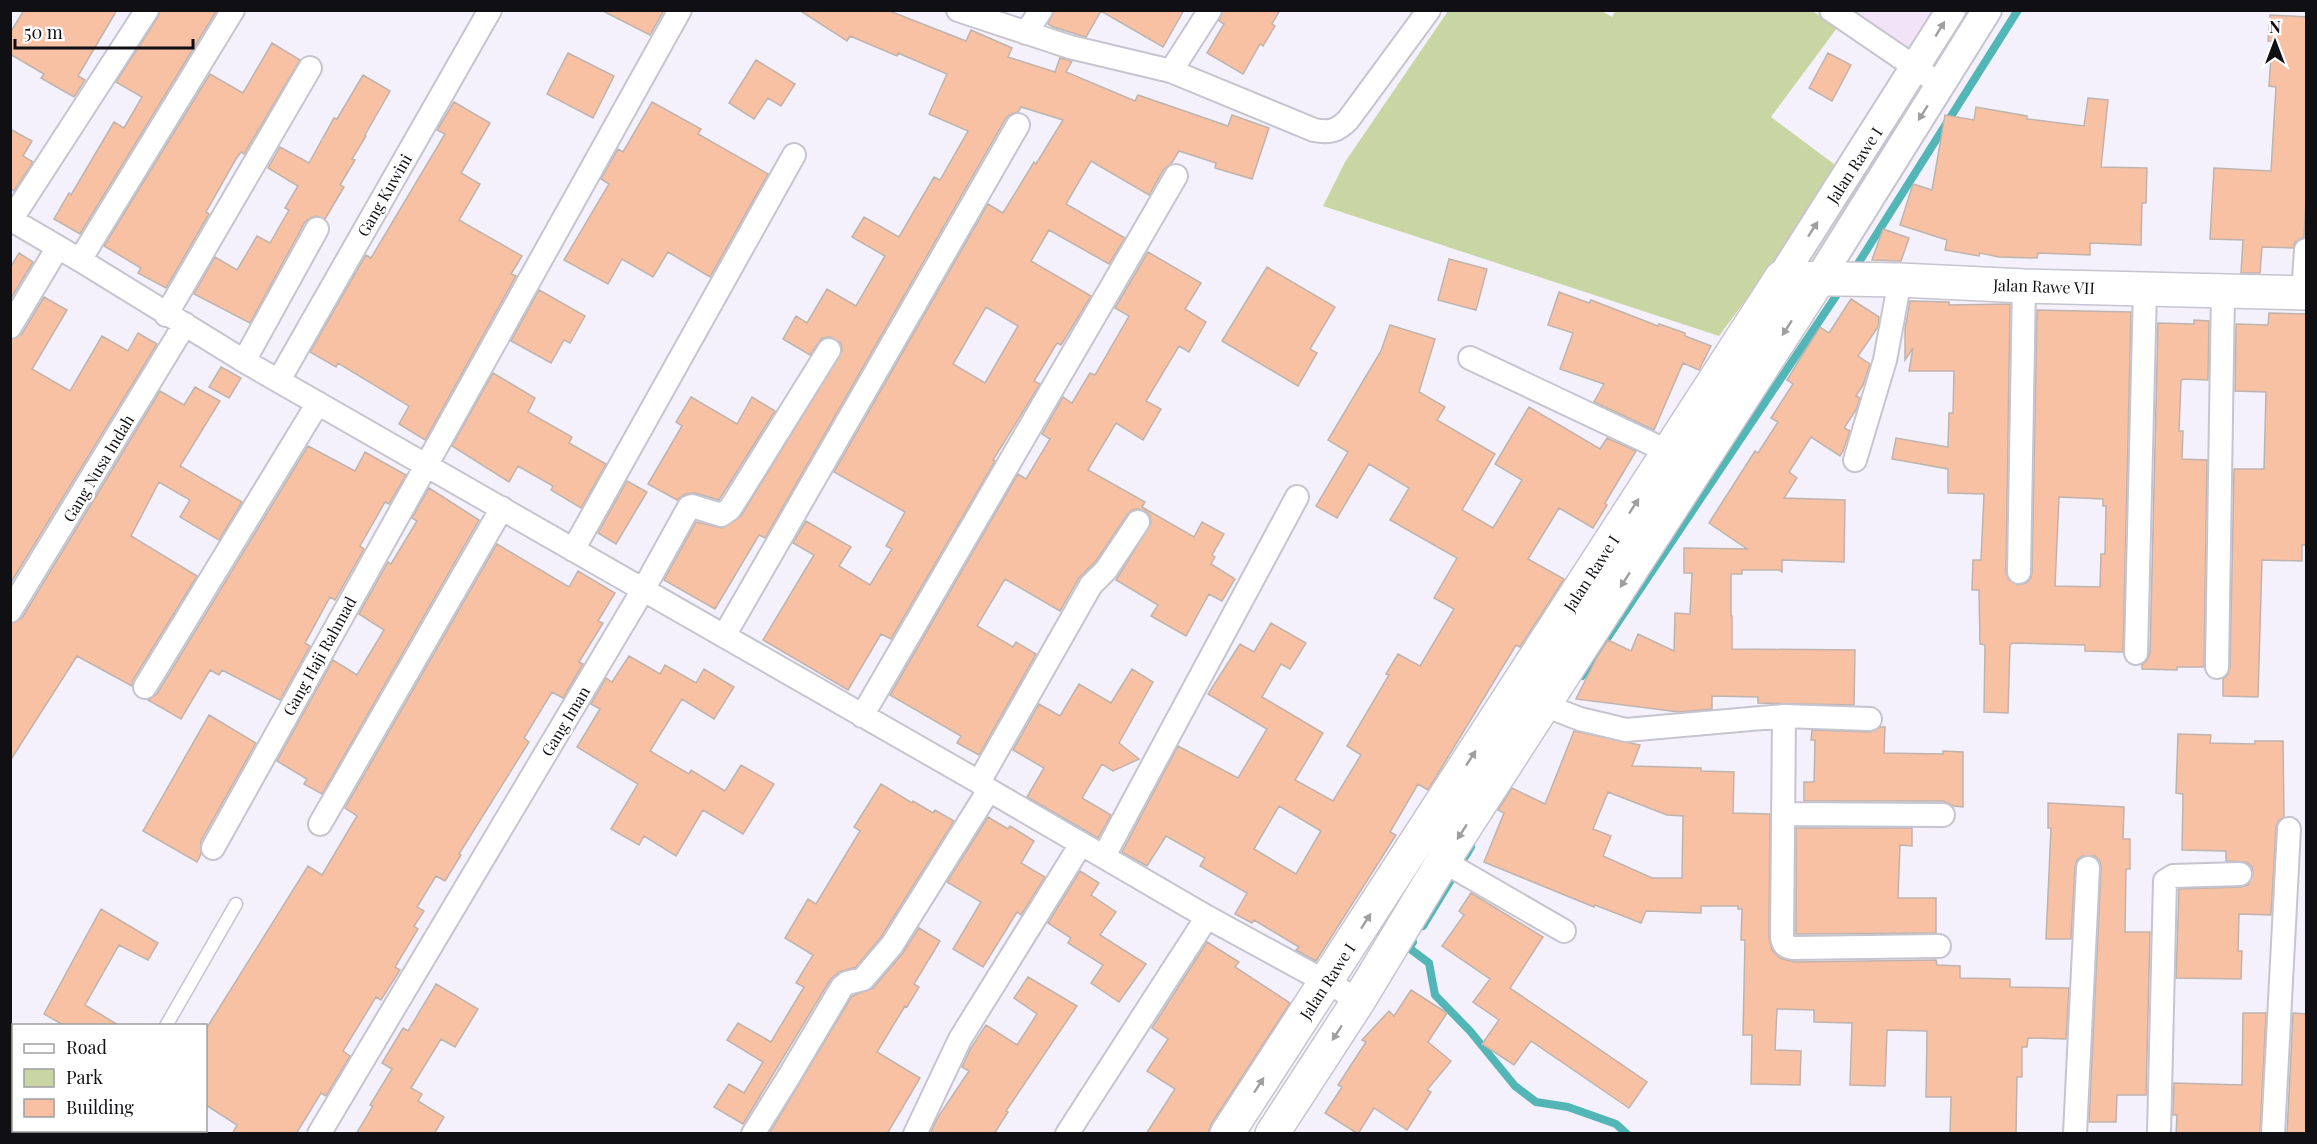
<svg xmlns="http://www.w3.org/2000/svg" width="2317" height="1144" viewBox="0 0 2317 1144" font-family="'Playfair Display',serif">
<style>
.commercial{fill:#f2e3f7}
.green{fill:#c9d6a3}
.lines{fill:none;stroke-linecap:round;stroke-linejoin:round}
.stream{stroke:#52b6b6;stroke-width:8}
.building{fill:#f8c1a4;stroke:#bfb3ad;stroke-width:1.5;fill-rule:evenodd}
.service-casing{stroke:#c6c4cf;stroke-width:15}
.minor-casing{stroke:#c6c4cf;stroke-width:26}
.tertiary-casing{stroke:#c6c4cf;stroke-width:32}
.secondary-casing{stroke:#c6c4cf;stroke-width:36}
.service{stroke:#fff;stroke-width:12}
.minor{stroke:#fff;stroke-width:22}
.tertiary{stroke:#fff;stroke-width:28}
.secondary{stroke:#fff;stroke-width:33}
.oneway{fill:#9f9fa1}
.labels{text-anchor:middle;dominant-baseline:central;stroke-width:5;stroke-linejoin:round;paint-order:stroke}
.street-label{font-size:16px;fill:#100f13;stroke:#fff}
</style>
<rect width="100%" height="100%" fill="#f4f1fd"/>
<path class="commercial" d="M 1840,11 L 1945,11 L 1914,62 Z"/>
<path class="green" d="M 1600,10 L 1612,17 L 1616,10 L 1811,10 L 1837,28 L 1771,117 L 1842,170 L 1719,336 L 1323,206 L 1345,162 L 1448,11 Z"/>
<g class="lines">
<path class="stream" d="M 1854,270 L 2018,10
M 1582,676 L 1842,287
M 1423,926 L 1471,847
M 1413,942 L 1409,948 L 1429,963 L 1435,995 L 1470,1031 L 1515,1086 L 1536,1102 L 1568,1107 L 1616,1124 L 1627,1134"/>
</g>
<path class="building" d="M 24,10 L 117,10 L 78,76 L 85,80 L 74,97 L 41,78 L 44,74 L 10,54 L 10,33 Z
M 160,10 L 217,10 L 80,234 L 54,219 L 69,193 L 71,195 L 114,122 L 124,128 L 142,97 L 116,82 L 158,17 Z
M 601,10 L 664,10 L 650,35 Z
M 799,10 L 887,10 L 966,41 L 971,30 L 1012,48 L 1008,57 L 1055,72 L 1060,58 L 1072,61 L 1066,72 L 1135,101 L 1138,95 L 1228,126 L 1232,115 L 1269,128 L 1252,179 L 1215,168 L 1216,163 L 1179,151 L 1171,164 L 1164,169 L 1149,195 L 1091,161 L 1066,204 L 1125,238 L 1109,264 L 1049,230 L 1031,261 L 1091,296 L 1061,345 L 1057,343 L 1034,381 L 1040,384 L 993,460 L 995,461 L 891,639 L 881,634 L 848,690 L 763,640 L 814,555 L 793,543 L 806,521 L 851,547 L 839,566 L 870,585 L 892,549 L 886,546 L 905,512 L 834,472 L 988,204 L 1003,213 L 1034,162 L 1036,164 L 1063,120 L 1021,107 L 1018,112 L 1011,114 L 1006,118 L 765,538 L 759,535 L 715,609 L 664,580 L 696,522 L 722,528 L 741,516 L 842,351 L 841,343 L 830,337 L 822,338 L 810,355 L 783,339 L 796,316 L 807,323 L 827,289 L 856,306 L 885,256 L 852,237 L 864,217 L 899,237 L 934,177 L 940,180 L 968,131 L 929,114 L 947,74 L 898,53 L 897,56 L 850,36 L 847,41 ZM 986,307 L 1018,326 L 985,383 L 953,364 Z
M 1054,10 L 1184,10 L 1163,47 L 1101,11 L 1086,37 L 1053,27 L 1048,24 Z
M 1223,10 L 1280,10 L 1272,24 L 1275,26 L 1263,46 L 1260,44 L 1243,74 L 1207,53 L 1224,24 L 1219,21 Z
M 2270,15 L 2307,17 L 2307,178 L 2304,237 L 2295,242 L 2293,248 L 2262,247 L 2260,273 L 2241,273 L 2243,240 L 2210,239 L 2214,168 L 2271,171 L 2276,87 L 2269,86 L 2272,41 L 2268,41 Z
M 272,43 L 300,60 L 244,154 L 241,152 L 236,159 L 206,212 L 209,214 L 166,288 L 138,273 L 141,268 L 104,246 L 210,74 L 243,93 Z
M 568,53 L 614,76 L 593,118 L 547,94 Z
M 1828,53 L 1851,65 L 1832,101 L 1809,88 Z
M 756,60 L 795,84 L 781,106 L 768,98 L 754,119 L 729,103 Z
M 363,75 L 390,91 L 365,135 L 366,136 L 352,159 L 355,160 L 340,185 L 344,187 L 325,219 L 316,216 L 310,218 L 305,222 L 250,323 L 194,294 L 215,257 L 237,270 L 257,236 L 270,243 L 289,210 L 285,208 L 298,186 L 268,168 L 280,147 L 309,163 L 334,118 L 337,119 Z
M 2088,98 L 2108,100 L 2101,167 L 2147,168 L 2146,203 L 2142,203 L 2141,245 L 2090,243 L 2090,255 L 2038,253 L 2037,258 L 1999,257 L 1980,253 L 1979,256 L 1945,250 L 1947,240 L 1900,225 L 1913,184 L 1932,190 L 1945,115 L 1974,120 L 1976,107 L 2027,116 L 2027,119 L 2084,126 Z
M 454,102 L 490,123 L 461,173 L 480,184 L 459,220 L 522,256 L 511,274 L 516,276 L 425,440 L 399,424 L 409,406 L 338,363 L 336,367 L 310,352 L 366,255 L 371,258 L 445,134 L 437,130 Z
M 652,102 L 701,129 L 698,134 L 768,174 L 710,277 L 668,252 L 653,277 L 622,259 L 608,284 L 564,260 L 609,184 L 601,179 L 618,149 L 623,152 Z
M 10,129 L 32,141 L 23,156 L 33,162 L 14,191 L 10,189 Z
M 1883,229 L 1909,238 L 1901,261 L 1872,260 Z
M 1148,252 L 1201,283 L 1185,309 L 1206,322 L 1189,352 L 1179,346 L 1146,401 L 1161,409 L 1143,440 L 1116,423 L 1088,470 L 1145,502 L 1142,507 L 1194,537 L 1202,522 L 1224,534 L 1212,555 L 1215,557 L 1211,564 L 1235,579 L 1222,601 L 1209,594 L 1186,636 L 1151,616 L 1158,605 L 1116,580 L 1151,523 L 1150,516 L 1145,511 L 1138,509 L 1132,510 L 1127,515 L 1096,561 L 1079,578 L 1060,611 L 1005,579 L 977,626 L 1013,647 L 1016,642 L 1036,654 L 979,755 L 957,743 L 961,736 L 890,695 L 1018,474 L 1026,479 L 1050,439 L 1042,434 L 1063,397 L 1072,403 L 1090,373 L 1095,375 L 1129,316 L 1115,308 Z
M 19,253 L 33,262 L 10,300 L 10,268 Z
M 1449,259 L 1487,269 L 1476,310 L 1438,300 Z
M 1267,267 L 1335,307 L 1310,349 L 1317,353 L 1298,386 L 1222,341 Z
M 539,290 L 585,316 L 570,343 L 564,340 L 551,363 L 511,341 Z
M 1559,292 L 1589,303 L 1591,300 L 1658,326 L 1659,324 L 1685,333 L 1685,336 L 1711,346 L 1699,370 L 1683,363 L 1654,430 L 1594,402 L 1604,384 L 1560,369 L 1573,333 L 1548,325 Z
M 44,297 L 67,310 L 32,369 L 70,391 L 102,336 L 128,351 L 138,333 L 157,344 L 10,584 L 10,340 L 22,334 Z
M 1851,299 L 1879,317 L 1878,327 L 1858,356 L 1870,364 L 1863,385 L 1856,396 L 1860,398 L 1856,410 L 1844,428 L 1850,431 L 1843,451 L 1840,456 L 1811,437 L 1789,472 L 1797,478 L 1784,498 L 1845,500 L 1844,562 L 1782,560 L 1782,572 L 1779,570 L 1742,570 L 1742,574 L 1731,574 L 1731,616 L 1732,616 L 1732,649 L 1855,650 L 1854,705 L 1758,703 L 1758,697 L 1712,696 L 1712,709 L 1679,712 L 1576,699 L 1596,659 L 1608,640 L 1631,651 L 1638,634 L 1674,651 L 1675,613 L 1690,614 L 1692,573 L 1684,573 L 1684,548 L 1747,549 L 1709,523 L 1755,451 L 1758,453 L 1778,422 L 1771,418 L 1793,384 L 1787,380 L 1803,354 L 1820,327 L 1829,333 Z
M 1910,301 L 1949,302 L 1949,305 L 2010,304 L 2006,572 L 2008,579 L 2018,585 L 2026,583 L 2031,578 L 2032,572 L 2037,310 L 2131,312 L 2123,652 L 2085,651 L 2085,645 L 2013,643 L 2010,645 L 2008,713 L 1984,712 L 1985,645 L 1980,644 L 1979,590 L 1972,590 L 1973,560 L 1981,560 L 1984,494 L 1948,493 L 1948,469 L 1892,459 L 1896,438 L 1948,447 L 1949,413 L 1953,413 L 1954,371 L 1909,371 L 1913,348 L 1905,360 L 1905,329 ZM 2059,497 L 2103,499 L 2103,506 L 2106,506 L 2105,554 L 2101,554 L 2100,587 L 2055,586 Z
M 2269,313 L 2307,314 L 2307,545 L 2302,545 L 2302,561 L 2262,560 L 2258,697 L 2223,696 L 2223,679 L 2228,674 L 2230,667 L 2234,469 L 2264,469 L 2266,392 L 2235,391 L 2236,324 L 2268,325 Z
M 2194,320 L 2209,321 L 2208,380 L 2183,379 L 2181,381 L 2179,431 L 2183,431 L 2182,459 L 2207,460 L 2204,667 L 2177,667 L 2177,670 L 2142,669 L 2142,665 L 2147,660 L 2150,653 L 2158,323 L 2194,324 Z
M 1390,325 L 1435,339 L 1419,392 L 1445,407 L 1437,420 L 1495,454 L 1462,510 L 1493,528 L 1522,480 L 1495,464 L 1529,407 L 1600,449 L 1607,438 L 1636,451 L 1605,503 L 1607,505 L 1593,528 L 1559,508 L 1528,559 L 1564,579 L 1520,647 L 1516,645 L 1428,790 L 1418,784 L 1390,832 L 1396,835 L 1316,961 L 1296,950 L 1299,947 L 1254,920 L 1252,923 L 1235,914 L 1247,893 L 1200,866 L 1205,858 L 1166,836 L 1147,866 L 1122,852 L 1178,746 L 1238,778 L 1267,729 L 1208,694 L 1240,644 L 1254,652 L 1271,623 L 1306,643 L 1290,669 L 1281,664 L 1262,697 L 1323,733 L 1295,780 L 1333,801 L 1361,755 L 1347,746 L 1389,675 L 1386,674 L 1398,654 L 1420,666 L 1454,609 L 1434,598 L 1457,558 L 1390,520 L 1409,488 L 1369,464 L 1337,518 L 1316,506 L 1348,452 L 1328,440 L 1381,351 ZM 1279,806 L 1321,831 L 1296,874 L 1254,849 Z
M 221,367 L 241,378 L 229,398 L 209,387 Z
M 493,373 L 535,398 L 528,412 L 572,437 L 569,443 L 606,464 L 581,508 L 551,490 L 553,486 L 518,466 L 509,482 L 452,446 Z
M 195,387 L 220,401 L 180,466 L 242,502 L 219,540 L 180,517 L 190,500 L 159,482 L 131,536 L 197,576 L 133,680 L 132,686 L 77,656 L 10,761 L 10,624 L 22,618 L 160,391 L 184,405 Z
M 691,397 L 737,424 L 752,397 L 775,411 L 719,500 L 695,493 L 685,494 L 677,500 L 648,484 L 682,426 L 676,422 Z
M 308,446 L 355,471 L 365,452 L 406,475 L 389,504 L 385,502 L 360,546 L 364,549 L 335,600 L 330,597 L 305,643 L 310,646 L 280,700 L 222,670 L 219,675 L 210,670 L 181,719 L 148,700 L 157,694 Z
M 627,481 L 647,492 L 616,544 L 598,533 Z
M 429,488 L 479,520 L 322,794 L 304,784 L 307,779 L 277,761 L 333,660 L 357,675 L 384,630 L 359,614 L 388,562 L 391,564 L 417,521 L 412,518 Z
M 497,544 L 569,587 L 578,571 L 615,593 L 598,621 L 603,623 L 579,662 L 583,664 L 563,698 L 552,692 L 524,738 L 529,742 L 459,854 L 461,855 L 445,881 L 436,876 L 417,907 L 424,911 L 414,926 L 418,929 L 395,967 L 400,970 L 381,1000 L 376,997 L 343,1051 L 350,1056 L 326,1096 L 321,1093 L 296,1134 L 232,1134 L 237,1125 L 206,1105 L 206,1029 L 308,866 L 322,875 L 357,816 L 345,808 Z
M 629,656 L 660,674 L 665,665 L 696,683 L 704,669 L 734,687 L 714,719 L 682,699 L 650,751 L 689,774 L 691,770 L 725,791 L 741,765 L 774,784 L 743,834 L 703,810 L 676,856 L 644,836 L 639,845 L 611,829 L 638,784 L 577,747 L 600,709 L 591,704 L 606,678 L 612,682 Z
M 1132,669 L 1153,682 L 1119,743 L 1139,759 L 1113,771 L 1102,764 L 1082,798 L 1111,815 L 1098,838 L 1027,797 L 1044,768 L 1013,750 L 1039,704 L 1060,716 L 1079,684 L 1111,703 Z
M 209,715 L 256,743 L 201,841 L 201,854 L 197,862 L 143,831 Z
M 1881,727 L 1885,727 L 1884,753 L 1943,754 L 1943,751 L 1963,752 L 1963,807 L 1953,806 L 1943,801 L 1804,801 L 1804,782 L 1814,782 L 1815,740 L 1811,740 L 1812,730 L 1870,732 Z
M 1574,731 L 1640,745 L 1632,766 L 1701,768 L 1701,771 L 1734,772 L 1733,813 L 1770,814 L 1769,938 L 1772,950 L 1780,958 L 1794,962 L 1936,960 L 1937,965 L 1960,966 L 1960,978 L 2010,979 L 2010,987 L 2069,988 L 2066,1039 L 2028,1038 L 2027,1047 L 2022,1047 L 2022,1077 L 2017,1077 L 2016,1134 L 1950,1134 L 1951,1097 L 1926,1097 L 1927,1031 L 1887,1030 L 1885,1086 L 1850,1085 L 1852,1023 L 1814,1022 L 1814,1010 L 1777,1009 L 1775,1050 L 1801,1051 L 1800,1085 L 1751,1084 L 1752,1035 L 1743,1035 L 1745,940 L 1741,940 L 1742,909 L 1738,909 L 1738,906 L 1701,906 L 1701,913 L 1646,911 L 1641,923 L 1595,905 L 1594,907 L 1484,862 L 1504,813 L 1498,810 L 1512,788 L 1545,804 ZM 1608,792 L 1667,815 L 1683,816 L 1682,878 L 1652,878 L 1603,856 L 1611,836 L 1593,829 Z
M 2178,734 L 2211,735 L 2210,743 L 2255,744 L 2255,741 L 2283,741 L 2284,817 L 2278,821 L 2276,828 L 2271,915 L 2239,914 L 2238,951 L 2242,951 L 2241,979 L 2176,978 L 2179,889 L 2241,887 L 2248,885 L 2253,874 L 2252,867 L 2246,862 L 2226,861 L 2226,851 L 2182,850 L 2183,794 L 2176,793 Z
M 881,784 L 912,803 L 913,801 L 933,813 L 935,810 L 954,821 L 881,937 L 856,967 L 839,972 L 830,980 L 743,1124 L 714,1107 L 729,1084 L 744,1093 L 763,1062 L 727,1040 L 738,1023 L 771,1042 L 804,987 L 796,983 L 813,955 L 785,938 L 808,899 L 816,904 L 860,831 L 854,827 Z
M 2048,803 L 2124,807 L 2123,839 L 2130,839 L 2130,869 L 2126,869 L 2125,932 L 2150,932 L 2146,1095 L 2117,1095 L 2116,1122 L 2089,1122 L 2101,868 L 2100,861 L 2095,856 L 2082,856 L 2077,860 L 2075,867 L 2071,939 L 2046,939 L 2051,828 L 2048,828 Z
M 988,817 L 1008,829 L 1010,826 L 1034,841 L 1021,863 L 1045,877 L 1021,915 L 1017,912 L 983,967 L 953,949 L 981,902 L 947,882 Z
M 1796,828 L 1912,828 L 1912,846 L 1900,845 L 1898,898 L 1936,898 L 1936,933 L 1796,934 Z
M 1080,871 L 1099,883 L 1091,895 L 1116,912 L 1100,935 L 1146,964 L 1119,1002 L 1091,983 L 1103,965 L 1068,943 L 1071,938 L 1048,923 Z
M 1471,893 L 1543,937 L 1510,988 L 1647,1082 L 1629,1108 L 1531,1041 L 1514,1065 L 1482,1044 L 1499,1020 L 1473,1002 L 1490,979 L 1442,946 L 1464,915 L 1459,911 Z
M 101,909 L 158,943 L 148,960 L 119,945 L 85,1005 L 120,1026 L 65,1026 L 44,1014 Z
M 919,928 L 940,941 L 914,984 L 919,987 L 907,1007 L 905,1006 L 877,1052 L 920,1078 L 887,1134 L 769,1134 L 852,996 L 873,988 L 902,954 Z
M 1207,942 L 1239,962 L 1235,967 L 1290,1003 L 1211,1124 L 1208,1134 L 1146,1134 L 1175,1089 L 1147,1071 L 1168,1039 L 1152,1028 Z
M 1028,977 L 1077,1006 L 1006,1111 L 1008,1112 L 994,1134 L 930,1134 L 938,1117 L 969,1071 L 962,1067 L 971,1048 L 986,1025 L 1017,1045 L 1037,1014 L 1014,998 Z
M 436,984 L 478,1009 L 455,1047 L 441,1039 L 411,1088 L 422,1094 L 418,1101 L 444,1117 L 434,1134 L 356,1134 L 373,1106 L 370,1105 L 392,1069 L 382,1063 L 403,1028 L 408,1031 Z
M 1411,990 L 1447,1013 L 1428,1042 L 1451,1061 L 1427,1090 L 1431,1092 L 1407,1130 L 1374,1108 L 1358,1134 L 1325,1113 L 1342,1087 L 1338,1085 L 1366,1042 L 1362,1040 L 1389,1011 L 1394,1016 Z
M 2243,1013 L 2266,1013 L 2260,1134 L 2176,1134 L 2177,1115 L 2173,1115 L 2174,1083 L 2242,1085 Z
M 2293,1013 L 2307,1014 L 2307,1134 L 2287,1134 Z"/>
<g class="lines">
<g class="service-casing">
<path id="service" d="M 166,1026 L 236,904
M 186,1134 L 188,1130"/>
</g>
<g class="minor-casing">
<path id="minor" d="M 958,10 L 1070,47 L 1171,71 L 1314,130 C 1330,133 1337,131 1348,120 L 1429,10
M 1831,10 L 1941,85
M 1026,33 L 1041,10
M 1171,71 L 1210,10
M 10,219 L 80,260 L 244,361 L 979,782 L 989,790 L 1207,917 L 1359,1000
M 11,220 L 147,10
M 80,260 L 233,10
M 2303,293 L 2306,250
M 166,315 L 310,68
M 10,327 L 58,247
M 1470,358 L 1669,452
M 244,361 L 317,229
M 279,380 L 490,10
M 1855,460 L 1885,360 L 1900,280
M 573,550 L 794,155
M 2019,572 L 2024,286
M 10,611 L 185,324
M 724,636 L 1018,125
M 2136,653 L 2145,289
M 2217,667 L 2223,292
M 145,687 L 318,403
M 1544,705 L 1580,719 L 1626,730 L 1784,716 L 1870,719
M 862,716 L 1176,176
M 1784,716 L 1782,938 C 1784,946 1786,947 1794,948 L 1939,946
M 979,782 L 1091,585 L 1106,570 L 1138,522
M 1784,814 L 1943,815
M 320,824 L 502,508
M 213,848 L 680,10
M 1104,856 L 1297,497
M 1443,861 L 1564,931
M 319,1134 L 643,590 L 689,507 L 692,506 L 721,515 L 730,509 L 829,350
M 753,1134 L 788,1078 L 842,987 L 847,983 L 863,979 L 892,945 L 989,790
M 915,1134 L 960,1039 L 1081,844
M 1067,1134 L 1207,917
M 2075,1134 L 2088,868
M 2159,1134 L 2165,881 L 2173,876 L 2240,874
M 2273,1134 L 2289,829"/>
</g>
<g class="tertiary-casing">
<path id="tertiary" d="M 1781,278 L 1951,10
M 1819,279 L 1987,10"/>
</g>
<g class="secondary-casing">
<path id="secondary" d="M 10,1064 L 14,1066
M 121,1130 L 126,1134
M 1227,1134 L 1781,278 L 1900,280 L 2024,286 L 2306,293
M 1272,1134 L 1359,1000 L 1443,861 L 1819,279"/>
</g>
<use href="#service" class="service"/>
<use href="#minor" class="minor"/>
<use href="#tertiary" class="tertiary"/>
<use href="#secondary" class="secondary"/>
</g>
<defs><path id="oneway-solid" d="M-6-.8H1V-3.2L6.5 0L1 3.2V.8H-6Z" transform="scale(1.5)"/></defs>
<g class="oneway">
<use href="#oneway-solid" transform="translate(1940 29) rotate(-59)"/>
<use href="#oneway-solid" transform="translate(1923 113) rotate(122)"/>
<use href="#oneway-solid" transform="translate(1813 229) rotate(-57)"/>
<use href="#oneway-solid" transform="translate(1787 328) rotate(123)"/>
<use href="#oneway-solid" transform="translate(1634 506) rotate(-57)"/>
<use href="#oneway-solid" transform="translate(1625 580) rotate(123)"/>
<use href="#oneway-solid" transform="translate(1471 758) rotate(-57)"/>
<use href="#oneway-solid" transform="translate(1462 832) rotate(123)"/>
<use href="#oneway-solid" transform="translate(1366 921) rotate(-57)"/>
<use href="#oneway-solid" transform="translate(1337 1033) rotate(123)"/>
<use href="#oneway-solid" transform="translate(1259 1085) rotate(-57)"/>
</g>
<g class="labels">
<g class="street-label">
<text transform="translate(1854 165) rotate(-57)">Jalan Rawe I</text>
<text transform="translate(384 195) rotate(-60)">Gang Kuwini</text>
<text transform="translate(2044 286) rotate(2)">Jalan Rawe VII</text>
<text transform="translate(98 468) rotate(-59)">Gang Nusa Indah</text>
<text transform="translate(1591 573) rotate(-57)">Jalan Rawe I</text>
<text transform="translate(319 656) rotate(-61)">Gang Haji Rahmad</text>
<text transform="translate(565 721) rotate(-59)">Gang Iman</text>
<text transform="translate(1327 981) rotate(-57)">Jalan Rawe I</text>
</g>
</g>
<rect width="2317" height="1144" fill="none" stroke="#100f13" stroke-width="24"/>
<rect x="12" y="1024" width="195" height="108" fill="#ffffff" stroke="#9f9fa1" stroke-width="1.5"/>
<rect x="24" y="1044" width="30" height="9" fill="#ffffff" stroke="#9f9fa1" stroke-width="1.5"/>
<text x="66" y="1054" font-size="18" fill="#100f13">Road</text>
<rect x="24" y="1069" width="30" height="18" fill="#c9d6a3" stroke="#9f9fa1" stroke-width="1.5"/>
<text x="66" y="1084" font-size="18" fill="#100f13">Park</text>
<rect x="24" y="1099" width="30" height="18" fill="#f8c1a4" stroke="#9f9fa1" stroke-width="1.5"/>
<text x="66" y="1114" font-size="18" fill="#100f13">Building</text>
<g transform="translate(2275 42)" stroke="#ffffff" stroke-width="4.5" paint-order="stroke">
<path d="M0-4.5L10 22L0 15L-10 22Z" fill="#100f13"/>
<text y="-9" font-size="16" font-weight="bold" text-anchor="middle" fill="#100f13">N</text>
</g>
<path d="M15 39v9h178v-9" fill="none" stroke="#100f13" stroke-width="3"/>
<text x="24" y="39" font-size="18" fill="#100f13" stroke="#ffffff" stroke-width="4.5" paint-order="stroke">50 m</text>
</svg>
